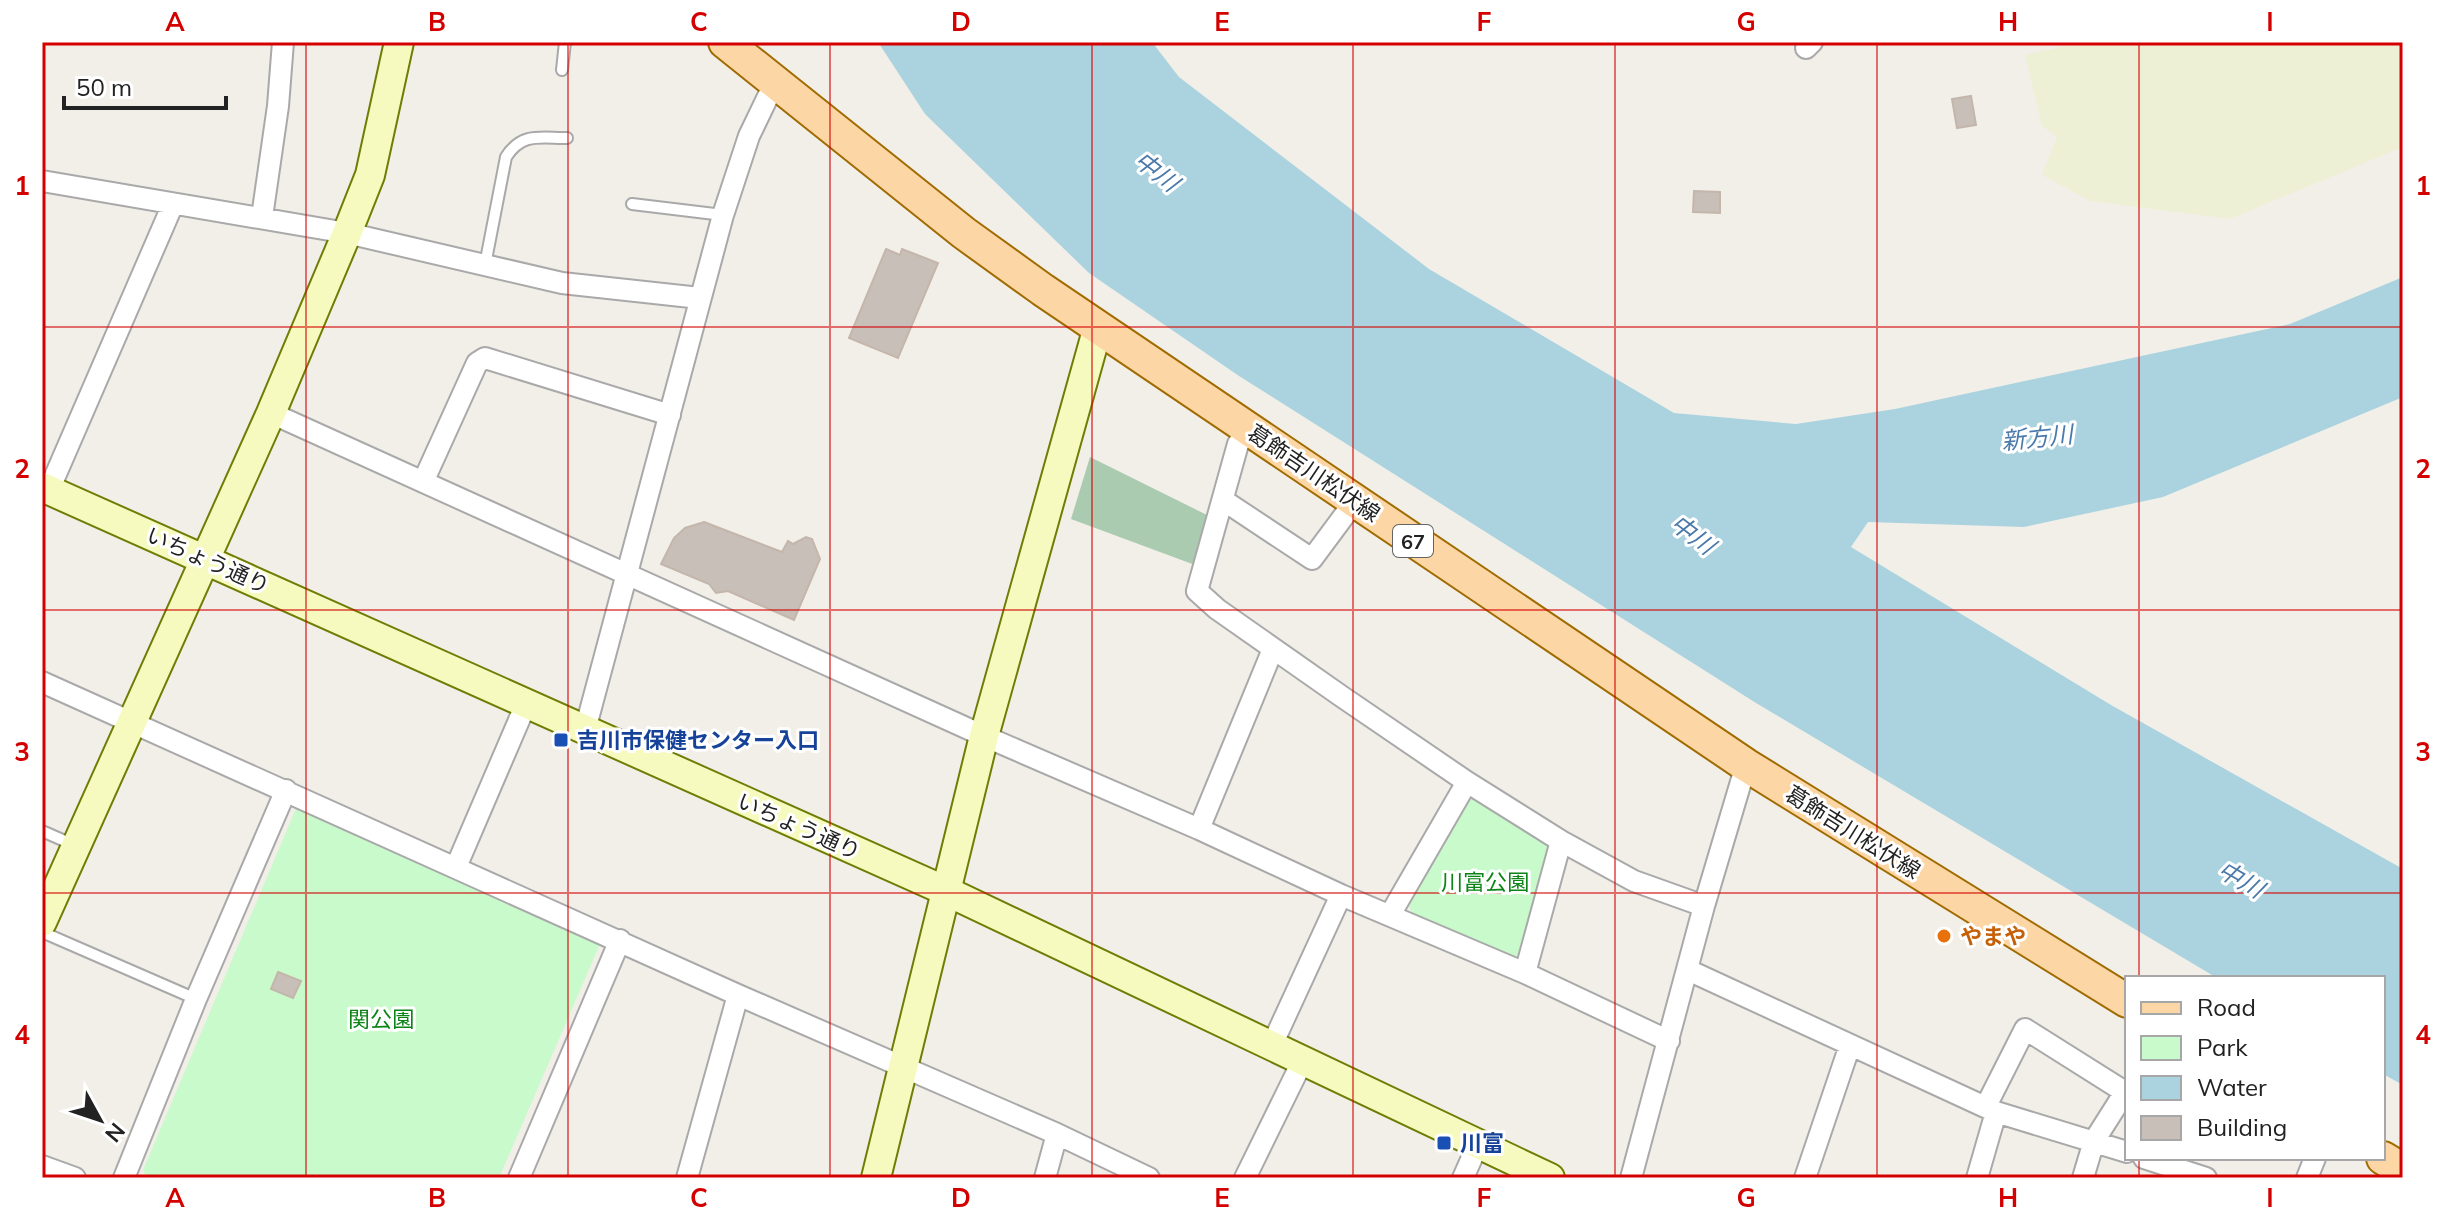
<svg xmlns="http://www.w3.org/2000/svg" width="2445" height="1220" viewBox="0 0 2445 1220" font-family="Mulish,'Noto Sans JP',sans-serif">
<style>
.farmland{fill:#eef0d5}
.cemetery{fill:#aacbaf}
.park{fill:#c8facc}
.water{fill:#aad3df}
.building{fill:#c7bfb8;stroke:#c4b6ab;stroke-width:2}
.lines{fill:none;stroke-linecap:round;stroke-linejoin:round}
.lane-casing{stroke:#a9a9a9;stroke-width:14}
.street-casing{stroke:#a9a9a9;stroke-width:24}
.secondary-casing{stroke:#707d05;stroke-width:32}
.primary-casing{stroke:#a06b00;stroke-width:36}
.lane{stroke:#fff;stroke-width:10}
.street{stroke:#fff;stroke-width:20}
.secondary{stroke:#f7fabf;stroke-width:28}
.primary{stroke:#fcd6a4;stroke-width:32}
.grid{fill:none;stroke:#d40000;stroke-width:2;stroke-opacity:0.55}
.transit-dot{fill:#1a4fb4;stroke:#fff;stroke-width:3}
.food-dot{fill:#e8710a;stroke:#fff;stroke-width:3}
.labels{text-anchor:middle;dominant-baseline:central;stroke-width:6;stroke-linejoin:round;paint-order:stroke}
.shield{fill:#fff;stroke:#646464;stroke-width:2}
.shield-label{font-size:20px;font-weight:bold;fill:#222}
.street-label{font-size:22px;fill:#222;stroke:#fff}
.transit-label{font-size:22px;font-weight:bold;fill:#164399;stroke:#fff;text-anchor:start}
.park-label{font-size:22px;fill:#0c8416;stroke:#fff}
.food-label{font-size:22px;font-weight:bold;fill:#c56008;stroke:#fff;text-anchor:start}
.water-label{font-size:24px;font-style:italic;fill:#4a7aab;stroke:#fff}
.neatline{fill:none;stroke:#d40000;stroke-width:3}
.grid-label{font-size:26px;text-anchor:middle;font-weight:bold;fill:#d40000}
</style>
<rect width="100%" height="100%" fill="#f2efe9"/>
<path class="farmland" d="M 2081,42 L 2403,42 L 2403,147 L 2230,219 L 2090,201 L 2042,175 L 2057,137 L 2042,126 L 2025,55 Z"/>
<path class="cemetery" d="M 1090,457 L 1209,516 L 1195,565 L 1071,519 Z"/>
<path class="park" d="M 1467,796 L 1475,797 L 1551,842 L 1524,956 L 1517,960 L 1412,914 L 1408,903 Z
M 297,806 L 600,944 L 499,1178 L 147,1178 L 143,1170 Z"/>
<path class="water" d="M 878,42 L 1152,42 L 1179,77 L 1429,269 L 1674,413 L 1796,424 L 1895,409 L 2290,324 L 2403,277 L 2403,397 L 2163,497 L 2024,527 L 1868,522 L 1851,547 L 2111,705 L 2403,869 L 2403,1085 L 2383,1074 L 2383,978 L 2217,978 L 1756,703 L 1239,376 L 1089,273 L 925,114 Z"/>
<path class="building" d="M 1971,96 L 1976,125 L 1957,128 L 1952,99 Z
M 1694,191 L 1720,192 L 1720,213 L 1693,212 Z
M 886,249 L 900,255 L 902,249 L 938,263 L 898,358 L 849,338 Z
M 704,522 L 782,552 L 788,541 L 793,544 L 806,537 L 812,539 L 820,559 L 794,620 L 728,591 L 716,593 L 709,584 L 661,564 L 674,538 L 685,528 Z
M 278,972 L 301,981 L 293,998 L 271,989 Z"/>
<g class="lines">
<g class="lane-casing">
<path id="lane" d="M 562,70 L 565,42
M 632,204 L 723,215
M 485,265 L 506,157 C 522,132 540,138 567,138
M 42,831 L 74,845
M 42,932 L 196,999"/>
</g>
<g class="street-casing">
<path id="street" d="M 1806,48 L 1812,42
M 42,181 L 347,233 L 562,283 L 700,298
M 262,217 L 278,106 L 283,42
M 271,413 L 984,736 L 1199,829 L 1341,895 L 1525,973 L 1669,1041
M 1249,429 L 1238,444 L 1197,591 L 1217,609 L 1341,696 L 1467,782 L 1561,841 L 1634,881 L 1704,906
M 423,482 L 477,363 L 485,358 L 670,415
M 49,490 L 173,204
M 1223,500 L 1312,559 L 1355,501
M 42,682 L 738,995 L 1057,1134 L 1149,1178
M 585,730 L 723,215 L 749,136 L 775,82
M 1199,829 L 1273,649
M 456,867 L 526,704
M 1390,915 L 1467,782
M 1688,970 L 1996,1112 L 2127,1152
M 1525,973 L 1561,841
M 1271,1047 L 1341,895
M 1986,1106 L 2025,1029 L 2125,1092 L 2094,1141 L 2083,1178
M 2144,1158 L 2206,1178
M 42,1166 L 75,1178
M 124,1178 L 196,999 L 286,790
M 519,1178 L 620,940
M 687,1178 L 738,995
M 1045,1178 L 1057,1134
M 1245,1178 L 1302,1062
M 1463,1178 L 1478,1144
M 1631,1178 L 1704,906 L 1746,765
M 1805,1178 L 1850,1045
M 1977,1178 L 1996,1112
M 2307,1178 L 2315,1158"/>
</g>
<g class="secondary-casing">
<path id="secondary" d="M 42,487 L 946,891 L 1550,1178
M 42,922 L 271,413 L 347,233 L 370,175 L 399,42
M 876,1178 L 984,736 L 1098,327"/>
</g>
<g class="primary-casing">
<path id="primary" d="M 725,42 L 964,233 L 1043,290 L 1746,765 L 2127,1001
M 2383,1158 L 2403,1170"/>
</g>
<use href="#lane" class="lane"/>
<use href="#street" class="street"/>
<use href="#secondary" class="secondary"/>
<use href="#primary" class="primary"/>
</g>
<path class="grid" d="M 306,42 L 306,1178M 568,42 L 568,1178M 830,42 L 830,1178M 1092,42 L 1092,1178M 1353,42 L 1353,1178M 1615,42 L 1615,1178M 1877,42 L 1877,1178M 2139,42 L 2139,978M 42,327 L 2403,327M 42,610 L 2403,610M 42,893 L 2403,893M 2139,1158 L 2139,1178"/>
<g class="transit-dot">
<rect x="553" y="732" width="16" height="16" rx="4"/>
<rect x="1436" y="1135" width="16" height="16" rx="4"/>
</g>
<circle class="food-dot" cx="1944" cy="936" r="8"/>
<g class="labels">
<rect class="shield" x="1393" y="525" width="40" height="32" rx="6"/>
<g class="shield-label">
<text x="1413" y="541">67</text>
</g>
<g class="street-label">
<text transform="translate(1314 473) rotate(34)">葛飾吉川松伏線</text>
<text transform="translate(208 560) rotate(24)">いちょう通り</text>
<text transform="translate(799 826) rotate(24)">いちょう通り</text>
<text transform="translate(1853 832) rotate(32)">葛飾吉川松伏線</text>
</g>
<g class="transit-label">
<text x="577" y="740">吉川市保健センター入口</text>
<text x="1460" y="1143">川富</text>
</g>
<g class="park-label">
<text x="1485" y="882">川富公園</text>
<text x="381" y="1019">関公園</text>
</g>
<g class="food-label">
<text x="1960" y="936">やまや</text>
</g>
<g class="water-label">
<text transform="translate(1157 171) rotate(38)">中川</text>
<text transform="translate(2037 437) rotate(-6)">新方川</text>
<text transform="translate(1693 534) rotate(37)">中川</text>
<text transform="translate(2241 879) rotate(30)">中川</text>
</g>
</g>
<rect width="2445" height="1220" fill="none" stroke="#ffffff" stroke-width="88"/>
<rect x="2125" y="976" width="260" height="184" fill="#ffffff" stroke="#a7a7a7" stroke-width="2"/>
<rect x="2141" y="1002" width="40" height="12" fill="#fcd6a4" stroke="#a7a7a7" stroke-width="2"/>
<text x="2197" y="1016" font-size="24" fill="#222222">Road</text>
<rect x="2141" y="1036" width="40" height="24" fill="#c8facc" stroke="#a7a7a7" stroke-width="2"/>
<text x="2197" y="1056" font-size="24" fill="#222222">Park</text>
<rect x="2141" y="1076" width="40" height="24" fill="#aad3df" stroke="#a7a7a7" stroke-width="2"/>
<text x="2197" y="1096" font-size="24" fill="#222222">Water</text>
<rect x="2141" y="1116" width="40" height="24" fill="#c7bfb8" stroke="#a7a7a7" stroke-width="2"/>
<text x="2197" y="1136" font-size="24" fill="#222222">Building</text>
<g transform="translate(100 1120) rotate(130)" stroke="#ffffff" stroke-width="6" paint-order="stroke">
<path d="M0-6L14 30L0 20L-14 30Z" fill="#222222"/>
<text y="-12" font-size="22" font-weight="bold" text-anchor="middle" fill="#222222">N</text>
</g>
<path d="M64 96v12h162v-12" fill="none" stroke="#222222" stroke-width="4"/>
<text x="76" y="96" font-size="24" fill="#222222" stroke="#ffffff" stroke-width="6" paint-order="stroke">50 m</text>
<rect x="44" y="44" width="2357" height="1132" class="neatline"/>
<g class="grid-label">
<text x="175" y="31">A</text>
<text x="437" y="31">B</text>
<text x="699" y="31">C</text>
<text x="961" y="31">D</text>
<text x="1222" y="31">E</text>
<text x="1484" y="31">F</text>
<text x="1746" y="31">G</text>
<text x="2008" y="31">H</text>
<text x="2270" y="31">I</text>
<text x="22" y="195">1</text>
<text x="2423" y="195">1</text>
<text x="22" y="478">2</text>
<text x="2423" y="478">2</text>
<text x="22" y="761">3</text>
<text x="2423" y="761">3</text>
<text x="22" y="1044">4</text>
<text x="2423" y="1044">4</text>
<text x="175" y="1207">A</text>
<text x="437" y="1207">B</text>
<text x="699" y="1207">C</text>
<text x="961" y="1207">D</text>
<text x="1222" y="1207">E</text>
<text x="1484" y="1207">F</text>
<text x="1746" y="1207">G</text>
<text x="2008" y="1207">H</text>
<text x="2270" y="1207">I</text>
</g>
</svg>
